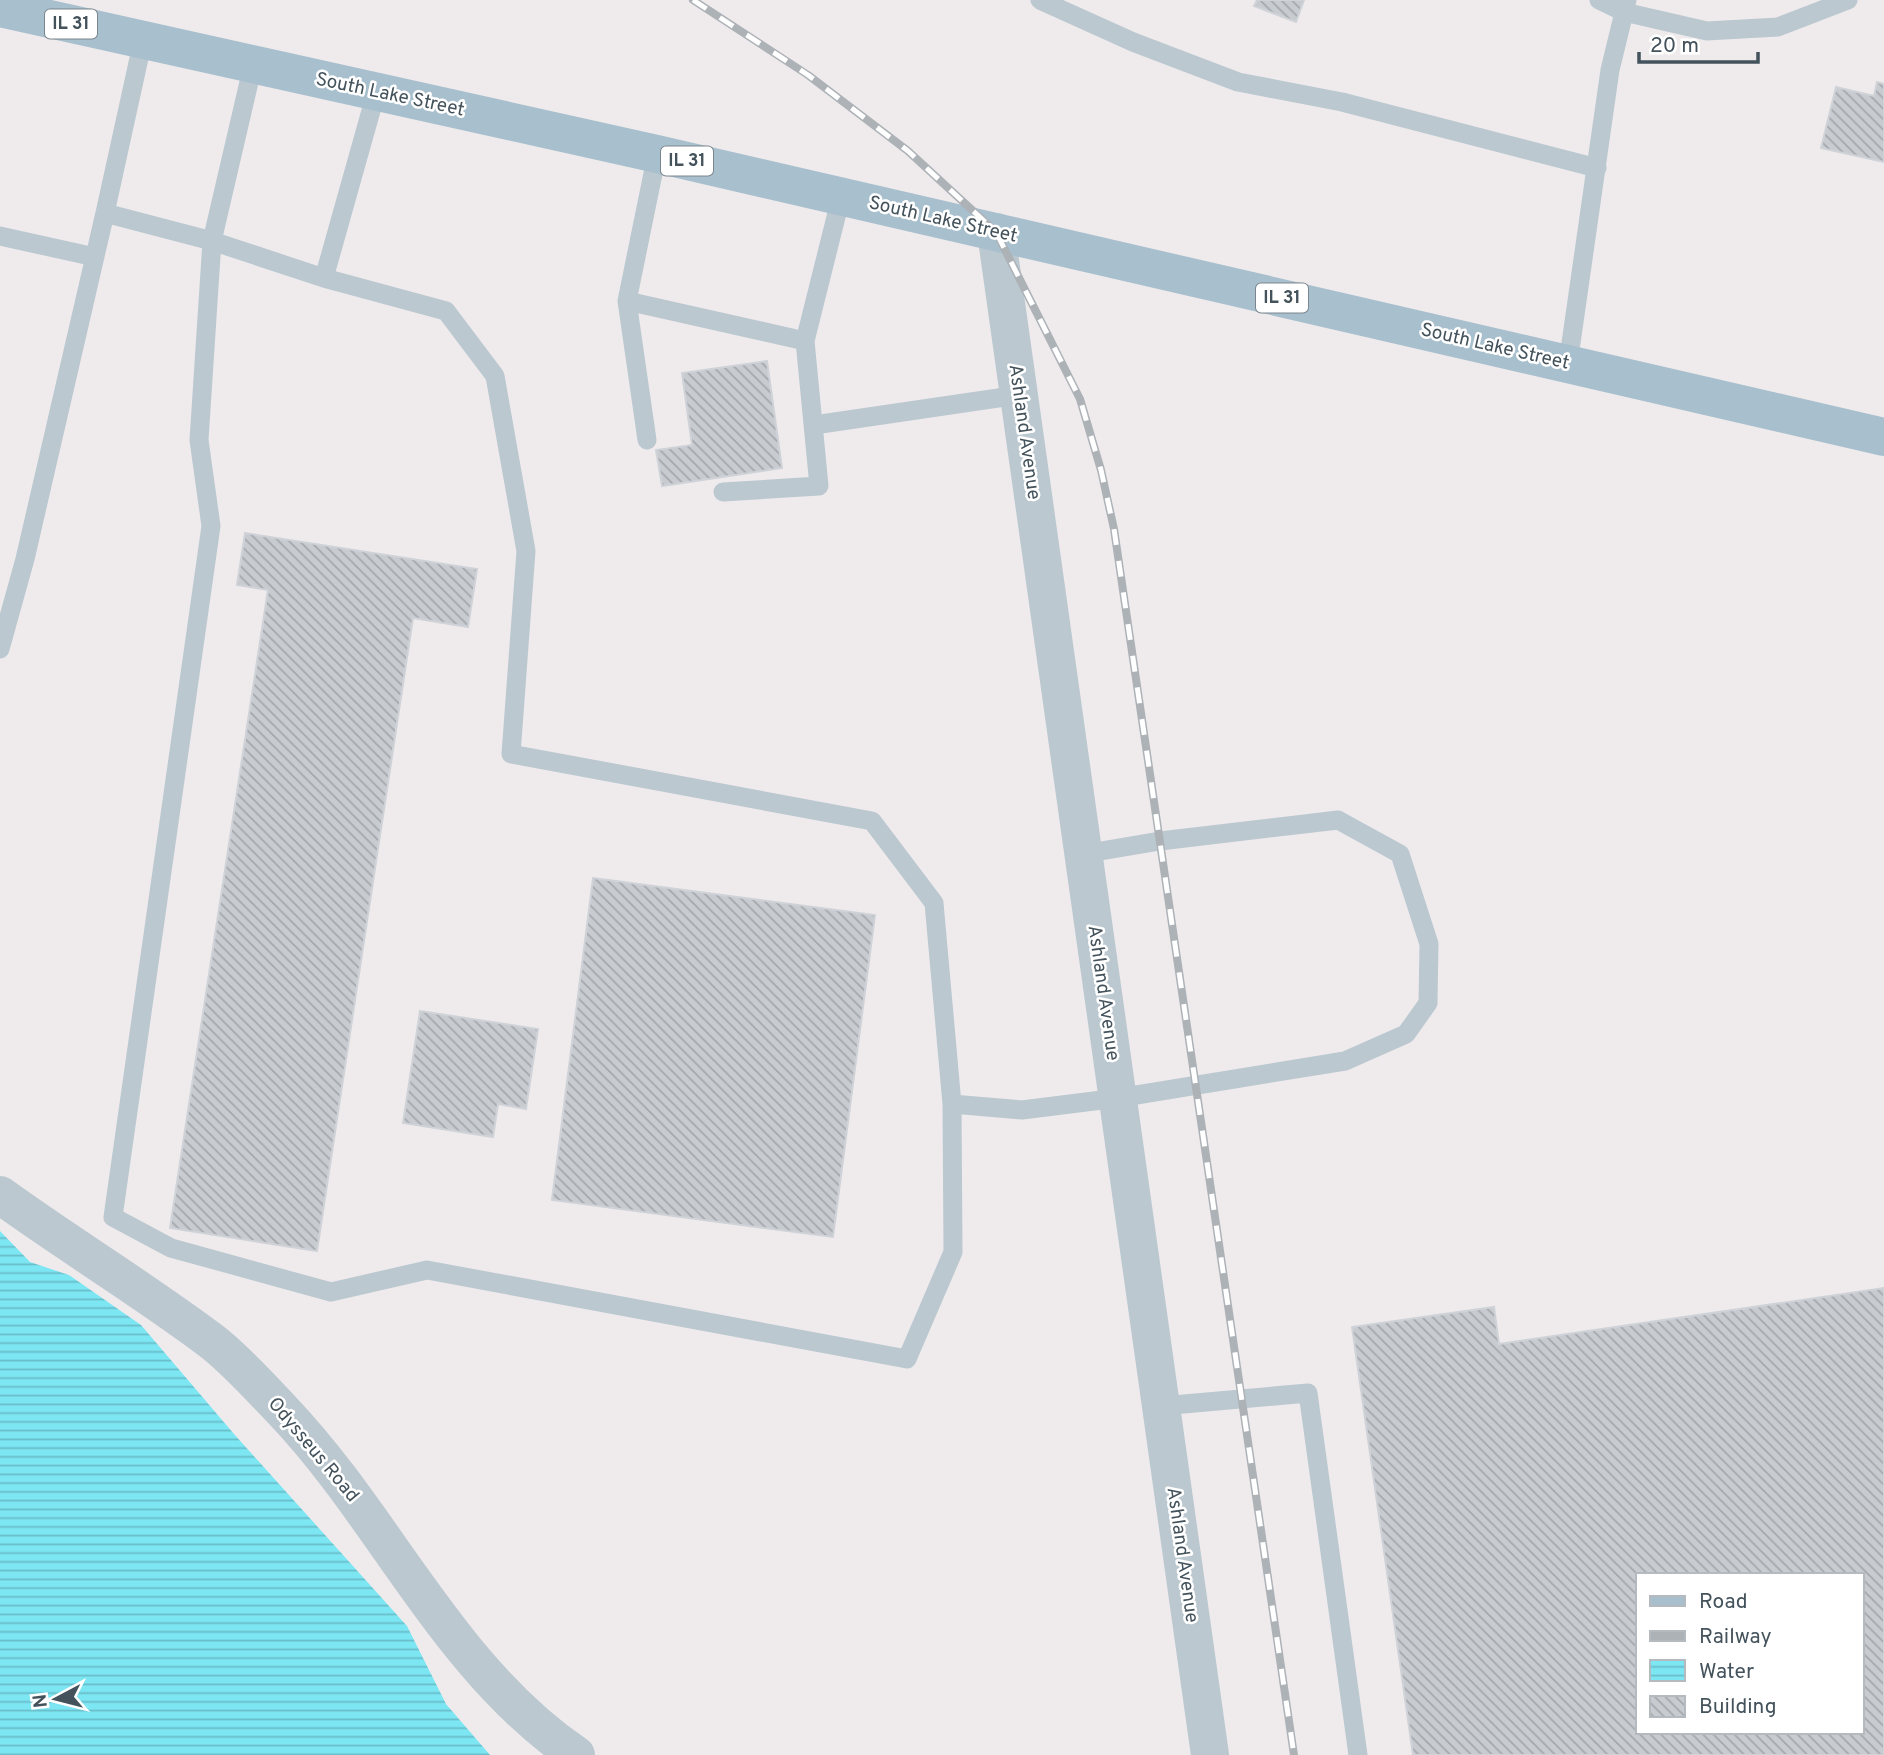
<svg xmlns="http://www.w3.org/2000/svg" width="1884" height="1755" viewBox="0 0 1884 1755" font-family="Overpass,sans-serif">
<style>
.water{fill:url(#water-rules)}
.building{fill:url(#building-back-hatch);stroke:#cfd3d8;stroke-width:2;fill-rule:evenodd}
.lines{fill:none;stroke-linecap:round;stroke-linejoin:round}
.service{stroke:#bbc8d0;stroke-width:19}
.minor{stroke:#bbc8d0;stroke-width:38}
.primary{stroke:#a8bfce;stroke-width:38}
.rail-casing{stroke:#adb2b7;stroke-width:8}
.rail{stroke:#fff;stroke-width:5;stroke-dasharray:16;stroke-linecap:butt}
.labels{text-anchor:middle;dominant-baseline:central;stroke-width:5;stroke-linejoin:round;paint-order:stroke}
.shield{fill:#fff;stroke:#7b868c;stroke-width:2}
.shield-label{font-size:18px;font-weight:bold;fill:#43525b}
.street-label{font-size:19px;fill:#43525b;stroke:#fff}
</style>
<defs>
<pattern id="water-rules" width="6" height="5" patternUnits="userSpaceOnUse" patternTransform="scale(1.75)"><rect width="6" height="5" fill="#7de6f3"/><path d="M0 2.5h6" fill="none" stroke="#68bdc8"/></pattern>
<pattern id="building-back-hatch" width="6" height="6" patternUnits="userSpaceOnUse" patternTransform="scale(1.75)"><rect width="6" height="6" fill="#c8ccd1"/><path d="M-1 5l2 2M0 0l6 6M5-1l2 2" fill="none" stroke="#a4a8ad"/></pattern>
</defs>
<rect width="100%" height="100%" fill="#efebec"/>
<path class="water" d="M 0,1231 L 30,1262 L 69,1275 L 141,1325 L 234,1434 L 407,1626 L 446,1704 L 490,1755 L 0,1755 Z"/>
<path class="building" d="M 1257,0 L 1304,0 L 1296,22 L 1254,6 Z
M 1877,82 L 1884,84 L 1884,162 L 1821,148 L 1836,87 L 1874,96 Z
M 767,361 L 782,468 L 662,486 L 656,450 L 692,445 L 682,373 Z
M 245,533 L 477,569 L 468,627 L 413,618 L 317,1251 L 170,1228 L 268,590 L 237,585 Z
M 593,878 L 875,915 L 833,1237 L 552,1200 Z
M 420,1011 L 538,1029 L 526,1109 L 498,1104 L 493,1137 L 403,1123 Z
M 1884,1288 L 1884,1755 L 1413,1755 L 1352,1327 L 1494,1307 L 1499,1344 ZM 1637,1575 L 1861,1575 L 1861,1732 L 1637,1732 Z"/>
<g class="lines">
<path class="service" d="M 1040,0 L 1133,42 L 1238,82 L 1342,102 L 1597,168
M 1599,0 L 1624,12 L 1707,31 L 1778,27 L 1848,0
M 143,40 L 105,213 L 212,241 L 199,440 L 211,526 L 113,1217 L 171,1248 L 331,1292 L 427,1270 L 907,1359 L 953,1252 L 952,1104
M 253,65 L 212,241 L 324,278
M 376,93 L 324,278 L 446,311 L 495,376 L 526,551 L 511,754 L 872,821 L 934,903 L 952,1104 L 1022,1110 L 1118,1098 L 1345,1061 L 1406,1034 L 1428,1003 L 1429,944 L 1400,854 L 1338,820 L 1160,841 L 1083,854
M 0,236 L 95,257
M 627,301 L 805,341
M 1568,364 L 1610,70 L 1627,0
M 814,425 L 1019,395
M 647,440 L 627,301 L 657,154
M 723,492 L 819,486 L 805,341 L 841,197
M 0,649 L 25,559 L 105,213
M 1161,1406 L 1308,1393 L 1358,1755"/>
<path class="minor" d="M 996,232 L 1210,1755
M 0,1195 C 69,1245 142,1289 210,1340 C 233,1357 261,1388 282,1410 C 386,1519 448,1668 576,1755"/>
<path class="primary" d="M 0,8 L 657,154 L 1884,437"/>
<g class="rail-casing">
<path id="rail" d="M 693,0 L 808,75 L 908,151 L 996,232 L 1080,399 L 1101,470 L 1114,529 L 1294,1755"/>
</g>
<use href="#rail" class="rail"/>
</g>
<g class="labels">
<g class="shield">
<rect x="45" y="9.5" width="52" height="29" rx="5"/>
<rect x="661" y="146.5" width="52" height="29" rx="5"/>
<rect x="1256" y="283.5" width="52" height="29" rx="5"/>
</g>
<g class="shield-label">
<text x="71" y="24">IL 31</text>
<text x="687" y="161">IL 31</text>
<text x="1282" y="298">IL 31</text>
</g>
<g class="street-label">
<text transform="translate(390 95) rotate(12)">South Lake Street</text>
<text transform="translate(943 220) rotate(13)">South Lake Street</text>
<text transform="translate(1495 347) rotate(13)">South Lake Street</text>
<text transform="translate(1024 432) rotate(82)">Ashland Avenue</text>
<text transform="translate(1103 993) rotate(82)">Ashland Avenue</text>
<text transform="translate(313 1450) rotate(50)">Odysseus Road</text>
<text transform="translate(1182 1555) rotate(82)">Ashland Avenue</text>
</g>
</g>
<rect x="1636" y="1573" width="228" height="161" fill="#ffffff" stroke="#b4babd" stroke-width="2"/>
<rect x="1650" y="1596" width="35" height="10" fill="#a8bfce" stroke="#b4babd" stroke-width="2"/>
<text x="1699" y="1608" font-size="21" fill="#43525b">Road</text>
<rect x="1650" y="1631" width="35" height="10" fill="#adb2b7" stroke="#b4babd" stroke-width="2"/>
<text x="1699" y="1643" font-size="21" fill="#43525b">Railway</text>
<rect x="1650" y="1660" width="35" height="21" fill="url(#water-rules)" stroke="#b4babd" stroke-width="2"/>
<text x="1699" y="1678" font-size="21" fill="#43525b">Water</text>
<rect x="1650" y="1696" width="35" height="21" fill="url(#building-back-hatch)" stroke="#b4babd" stroke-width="2"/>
<text x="1699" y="1713" font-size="21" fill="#43525b">Building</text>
<g transform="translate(56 1699) rotate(263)" stroke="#ffffff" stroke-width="5" paint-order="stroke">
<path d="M0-5L12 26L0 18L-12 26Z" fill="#43525b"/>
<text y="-10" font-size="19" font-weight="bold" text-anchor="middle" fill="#43525b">N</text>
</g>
<path d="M1639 52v10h119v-10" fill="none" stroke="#43525b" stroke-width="3.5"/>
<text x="1650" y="52" font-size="21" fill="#43525b" stroke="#ffffff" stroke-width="5" paint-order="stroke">20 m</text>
</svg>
